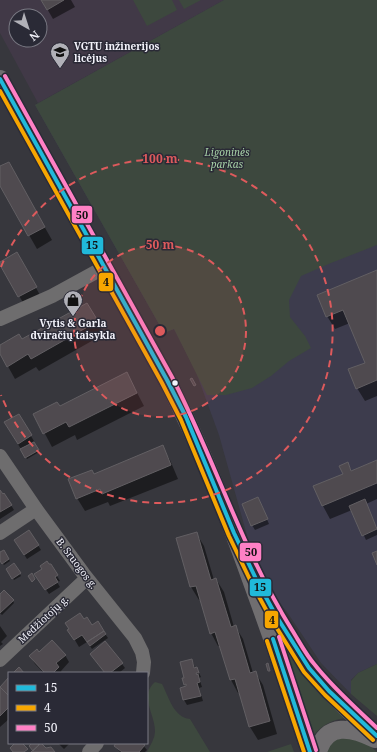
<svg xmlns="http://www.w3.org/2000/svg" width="377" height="752" viewBox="0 0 377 752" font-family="'Noto Serif',serif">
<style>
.built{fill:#3d3c4d}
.industrial{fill:#413947;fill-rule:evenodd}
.green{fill:#3d483e}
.shadow{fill:#0007}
.building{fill:#4f4a4f;stroke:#625f63}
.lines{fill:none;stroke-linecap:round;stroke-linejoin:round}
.minor{stroke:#6e6d6e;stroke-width:14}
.major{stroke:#706e70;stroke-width:18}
.bus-1-casing{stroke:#2a2a36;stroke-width:7}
.bus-2-casing{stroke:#2a2a36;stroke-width:7}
.bus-3-casing{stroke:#2a2a36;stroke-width:7}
.bus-1{stroke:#20b9da;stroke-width:4}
.bus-2{stroke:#f7a600;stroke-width:4}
.bus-3{stroke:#ff80c5;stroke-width:4}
.ring{fill:none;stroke:#dd5a5c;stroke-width:2;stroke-dasharray:7 5}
.bus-dot{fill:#f2f2fa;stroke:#2a2a36;stroke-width:1.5}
.labels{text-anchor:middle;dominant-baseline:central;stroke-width:3;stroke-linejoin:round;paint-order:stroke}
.poi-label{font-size:10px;font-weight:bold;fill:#f2f2fa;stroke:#2a2a36;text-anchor:start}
.park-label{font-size:10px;font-style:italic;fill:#a7d1a7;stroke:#2a2a36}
.street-label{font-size:10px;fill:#f2f2fa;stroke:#2a2a36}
.centre{fill:#dd5a5c;stroke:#2a2a36;stroke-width:2}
.ring-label{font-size:12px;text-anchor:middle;font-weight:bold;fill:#dd5a5c;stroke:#2a2a36;stroke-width:3;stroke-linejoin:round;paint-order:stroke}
.line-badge{stroke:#2a2a36;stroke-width:1.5}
.pale-badge-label{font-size:11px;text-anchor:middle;font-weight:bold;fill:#111}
</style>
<rect width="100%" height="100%" fill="#37373d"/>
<path class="built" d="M 224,0 L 377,52 L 377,664 L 358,673 L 351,680 L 351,694 L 321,663 L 287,612 L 273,595 L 257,565 L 250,546 L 219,435 L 196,372 L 174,329 L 164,333 L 35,105 Z"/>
<path class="industrial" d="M 0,0 L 224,0 L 38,103 L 0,33 ZM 16,16 L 40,16 L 40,40 L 16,40 Z"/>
<path class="green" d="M 133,0 L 172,0 L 177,10 L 147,26 Z
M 179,0 L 201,0 L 184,9 Z
M 224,0 L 377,0 L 377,245 L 331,263 L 301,276 L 289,300 L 290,317 L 305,336 L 311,348 L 289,361 L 271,376 L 252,388 L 226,395 L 207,395 L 174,329 L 164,333 L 35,105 Z
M 287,648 L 348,718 C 333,719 323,724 313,736 L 285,649 Z
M 377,664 L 377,716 L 351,694 L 351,681 L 358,673 Z
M 155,682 L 162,684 C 169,697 173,717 190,719 L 210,752 L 147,752 C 150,745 155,739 155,731 C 155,714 139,696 155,682 Z
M 346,735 L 369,745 L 377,752 L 325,752 L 330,741 Z
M 291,744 L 294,752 L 267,752 Z"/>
<path class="shadow" d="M 42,0 L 71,0 L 75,7 L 53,19 Z
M 8,163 L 52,240 L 37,249 L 0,184 L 0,167 Z
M 17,253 L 41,297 L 25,306 L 0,263 Z
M 377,271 L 377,396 L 365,401 L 357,388 L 366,363 L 350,323 L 335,329 L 327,316 Z
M 87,304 L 104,334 L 39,371 L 36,367 L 15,379 L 0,352 L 0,346 L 22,340 Z
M 134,387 L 144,406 L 77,440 L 75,435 L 52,447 L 35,415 Z
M 18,415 L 34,441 L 28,445 L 29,446 L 34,443 L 39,452 L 27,459 L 5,423 Z
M 162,447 L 170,460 L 178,479 L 110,506 L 108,502 L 85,511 L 77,498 L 94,475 Z
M 377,461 L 377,499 L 366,504 L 377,528 L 377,535 L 366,540 L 352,510 L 330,519 L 323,506 L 315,487 L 344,475 L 347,464 L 352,471 Z
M 0,491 L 3,495 L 4,494 L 14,510 L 0,519 Z
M 260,503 L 269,524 L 255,530 L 252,525 Z
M 196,533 L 204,546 L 214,580 L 216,579 L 224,592 L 234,627 L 235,626 L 243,639 L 253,673 L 255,672 L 263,685 L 277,734 L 258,740 L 250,727 L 240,692 L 238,693 L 231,680 L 221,646 L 218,646 L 211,633 L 201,599 L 199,600 L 191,587 L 177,539 Z
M 18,545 L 38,545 L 41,550 L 27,559 Z
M 3,551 L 10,561 L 4,565 L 0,560 L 0,554 Z
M 14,564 L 21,576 L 14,580 L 7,569 Z
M 50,565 L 60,581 L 57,582 L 60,587 L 49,594 L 39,579 Z
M 0,595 L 13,601 L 14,603 L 2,615 L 0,613 Z
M 84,620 L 91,627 L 103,631 L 108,638 L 92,649 L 87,642 L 79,647 L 69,630 Z
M 0,626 L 7,636 L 1,642 L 3,644 L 0,646 Z
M 39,653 L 65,655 L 69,662 L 61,671 L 62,673 L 44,673 L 35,664 L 30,656 Z
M 192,660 L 195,668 L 197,668 L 199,673 L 201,677 L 199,678 L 202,687 L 199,688 L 203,701 L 187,705 L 184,700 L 181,689 L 186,687 L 185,684 L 185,678 Z
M 122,664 L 125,668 L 119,673 L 105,673 Z
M 9,679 L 9,719 L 0,727 L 0,688 Z
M 58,743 L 70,743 L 64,749 Z
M 118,743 L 141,743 L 147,750 L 145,752 L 120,752 L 115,746 Z"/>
<path class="building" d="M 41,0 L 64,0 L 47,10 Z
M 9,162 L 45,227 L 28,236 L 0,186 L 0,166 Z
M 17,252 L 37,287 L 18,297 L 0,265 L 0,262 Z
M 377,270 L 377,380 L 356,389 L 348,369 L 365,363 L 343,310 L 326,317 L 317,295 Z
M 87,303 L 98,321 L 31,359 L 28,354 L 7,367 L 0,354 L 0,345 L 19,334 L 22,339 Z
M 127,372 L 137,393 L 69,427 L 66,422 L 43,434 L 33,414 L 57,402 L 60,406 Z
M 192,378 L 196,385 L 194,386 L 190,379 Z
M 19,414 L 32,435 L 18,444 L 4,422 Z
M 34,442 L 39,450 L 25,458 L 20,449 Z
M 163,445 L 171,465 L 102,494 L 100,489 L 76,499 L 68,479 L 92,470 L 94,474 Z
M 377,460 L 377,483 L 322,506 L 313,486 L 343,474 L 339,466 L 348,462 L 351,471 Z
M 0,490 L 3,494 L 4,493 L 12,505 L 0,512 Z
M 258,497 L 268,519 L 251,526 L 242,504 Z
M 365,499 L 377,529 L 362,536 L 349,506 Z
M 29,530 L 39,545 L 24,555 L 14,540 Z
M 197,532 L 211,580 L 216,578 L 231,627 L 236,625 L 250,673 L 256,671 L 270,721 L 249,727 L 235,679 L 230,680 L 215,632 L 210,634 L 196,586 L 190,587 L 176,538 Z
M 4,550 L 9,559 L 2,564 L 0,561 L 0,552 Z
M 377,551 L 377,565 L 372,553 Z
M 47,561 L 49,564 L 51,564 L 58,575 L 55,577 L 58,582 L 45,590 L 34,574 L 42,569 L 40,566 Z
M 14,563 L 21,573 L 12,579 L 6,569 Z
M 32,573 L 35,579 L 32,582 L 28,576 Z
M 4,590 L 14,600 L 0,613 L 0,594 Z
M 80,613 L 84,619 L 87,617 L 92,625 L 98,621 L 104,631 L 87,642 L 82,635 L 74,640 L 67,630 L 69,629 L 65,623 Z
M 104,631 L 106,634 L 90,646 L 87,642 Z
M 52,640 L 66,655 L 56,663 L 59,667 L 53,673 L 45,673 L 29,656 L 37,649 L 39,652 Z
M 105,641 L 123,663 L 110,673 L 105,673 L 90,654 Z
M 192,659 L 194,668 L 197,667 L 199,673 L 196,673 L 197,675 L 198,674 L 200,682 L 197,683 L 201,696 L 183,700 L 180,688 L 186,686 L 186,684 L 184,685 L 182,678 L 184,678 L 180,662 Z
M 268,663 L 270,671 L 268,671 L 266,664 Z
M 19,667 L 24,673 L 13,673 Z
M 9,677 L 9,696 L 0,687 Z
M 0,687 L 9,696 L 9,707 L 0,716 Z
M 15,743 L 22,743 L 28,749 L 24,752 L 13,752 L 10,748 Z
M 32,743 L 37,743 L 39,745 L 33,751 L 29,746 Z
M 41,743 L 46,748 L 51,747 L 55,752 L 31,752 Z
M 116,743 L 142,743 L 145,745 L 139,752 L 122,752 L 114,746 Z"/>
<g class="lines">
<path class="minor" d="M 0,319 L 52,296 L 105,267
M 0,456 L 36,509 L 83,573 L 135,638 L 142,652 L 144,662 L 143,673
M 0,533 L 36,509
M 0,660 L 87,578
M 89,752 L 97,743"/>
<path class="major" d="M 0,79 L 167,380 C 201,446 228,515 253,585 C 273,640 293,696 310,752
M 269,602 C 281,624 294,647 309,668 C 329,693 353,715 377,736
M 318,752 C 326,721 353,728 375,739"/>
<g class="bus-1-casing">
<path id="bus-1" d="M 0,79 L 167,380 L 186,417 L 234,533 L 257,581 L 275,614 L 309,668 L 329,691 L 377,736
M 273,639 L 310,752"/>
</g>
<g class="bus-2-casing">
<path id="bus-2" d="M 0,91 L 162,383 L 181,420 L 229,536 L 252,584 L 270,617 L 304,672 L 325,695 L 373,740
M 267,641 L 304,752"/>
</g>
<g class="bus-3-casing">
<path id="bus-3" d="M 5,76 L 172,377 C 215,460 242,550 292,630 C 299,641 306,655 315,665 C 333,688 356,708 377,728
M 279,637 L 316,750"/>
</g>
<use href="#bus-1" class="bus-1"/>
<use href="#bus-2" class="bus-2"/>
<use href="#bus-3" class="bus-3"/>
</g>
<circle cx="160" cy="331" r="86" fill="#dd5a5c" fill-opacity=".12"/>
<g class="ring">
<circle cx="160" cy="331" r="86"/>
<path d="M1 267A172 172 0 1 1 1 395"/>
</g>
<defs>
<g id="school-pin" transform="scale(1)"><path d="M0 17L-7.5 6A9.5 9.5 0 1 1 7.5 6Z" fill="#b1b1b8" stroke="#2a2a36"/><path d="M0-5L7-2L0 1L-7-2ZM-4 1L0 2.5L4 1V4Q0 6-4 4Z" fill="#111"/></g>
<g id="shop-pin" transform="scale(1)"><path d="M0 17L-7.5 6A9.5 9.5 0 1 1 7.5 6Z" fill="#b1b1b8" stroke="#2a2a36"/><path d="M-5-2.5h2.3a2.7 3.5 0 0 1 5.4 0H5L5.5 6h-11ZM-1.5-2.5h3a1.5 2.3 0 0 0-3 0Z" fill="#111"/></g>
</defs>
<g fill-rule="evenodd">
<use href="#school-pin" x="60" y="52"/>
<use href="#shop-pin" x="73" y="300"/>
</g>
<circle class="bus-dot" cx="175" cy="383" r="3.5"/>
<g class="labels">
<g class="poi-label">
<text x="74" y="46">VGTU inžinerijos<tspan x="74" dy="12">licėjus</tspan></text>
<text x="73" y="323" text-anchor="middle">Vytis &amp; Garla<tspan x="73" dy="12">dviračių taisykla</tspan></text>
</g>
<g class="park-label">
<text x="227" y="152">Ligoninės<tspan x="227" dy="12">parkas</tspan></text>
</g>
<g class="street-label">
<text transform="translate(77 563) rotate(53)">B. Sruogos g.</text>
<text transform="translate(43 619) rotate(-43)">Medžiotojų g.</text>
</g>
</g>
<circle cx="160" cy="331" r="6" class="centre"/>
<g class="ring-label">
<text x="160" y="163">100 m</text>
<text x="160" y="249">50 m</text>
</g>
<g class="line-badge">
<rect x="71" y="205" width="22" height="19" rx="4" fill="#ff80c5"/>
<rect x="81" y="236" width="23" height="19" rx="4" fill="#20b9da"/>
<rect x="98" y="272" width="16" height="20" rx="4" fill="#f7a600"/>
<rect x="239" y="542" width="23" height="20" rx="4" fill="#ff80c5"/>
<rect x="249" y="578" width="23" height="19" rx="4" fill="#20b9da"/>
<rect x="264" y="610" width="15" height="19" rx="4" fill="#f7a600"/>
</g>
<g class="pale-badge-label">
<text x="82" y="219">50</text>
<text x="92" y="249">15</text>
<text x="106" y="286">4</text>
<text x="251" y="556">50</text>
<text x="260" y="591">15</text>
<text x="272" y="624">4</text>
</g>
<rect x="8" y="672" width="140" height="72" fill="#2a2a36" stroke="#7a7a84"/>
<rect x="16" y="685" width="20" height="6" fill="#20b9da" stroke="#7a7a84"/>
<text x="44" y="692" font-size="12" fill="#f2f2fa">15</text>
<rect x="16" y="705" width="20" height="6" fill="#f7a600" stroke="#7a7a84"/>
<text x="44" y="712" font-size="12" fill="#f2f2fa">4</text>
<rect x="16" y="725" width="20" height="6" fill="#ff80c5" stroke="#7a7a84"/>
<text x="44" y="732" font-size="12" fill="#f2f2fa">50</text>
<g transform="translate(28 28) rotate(141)"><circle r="19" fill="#2a2a36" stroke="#7a7a84"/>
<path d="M0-3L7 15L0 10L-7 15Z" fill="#b1b1b8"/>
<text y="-6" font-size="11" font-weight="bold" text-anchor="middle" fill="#f2f2fa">N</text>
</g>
</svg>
